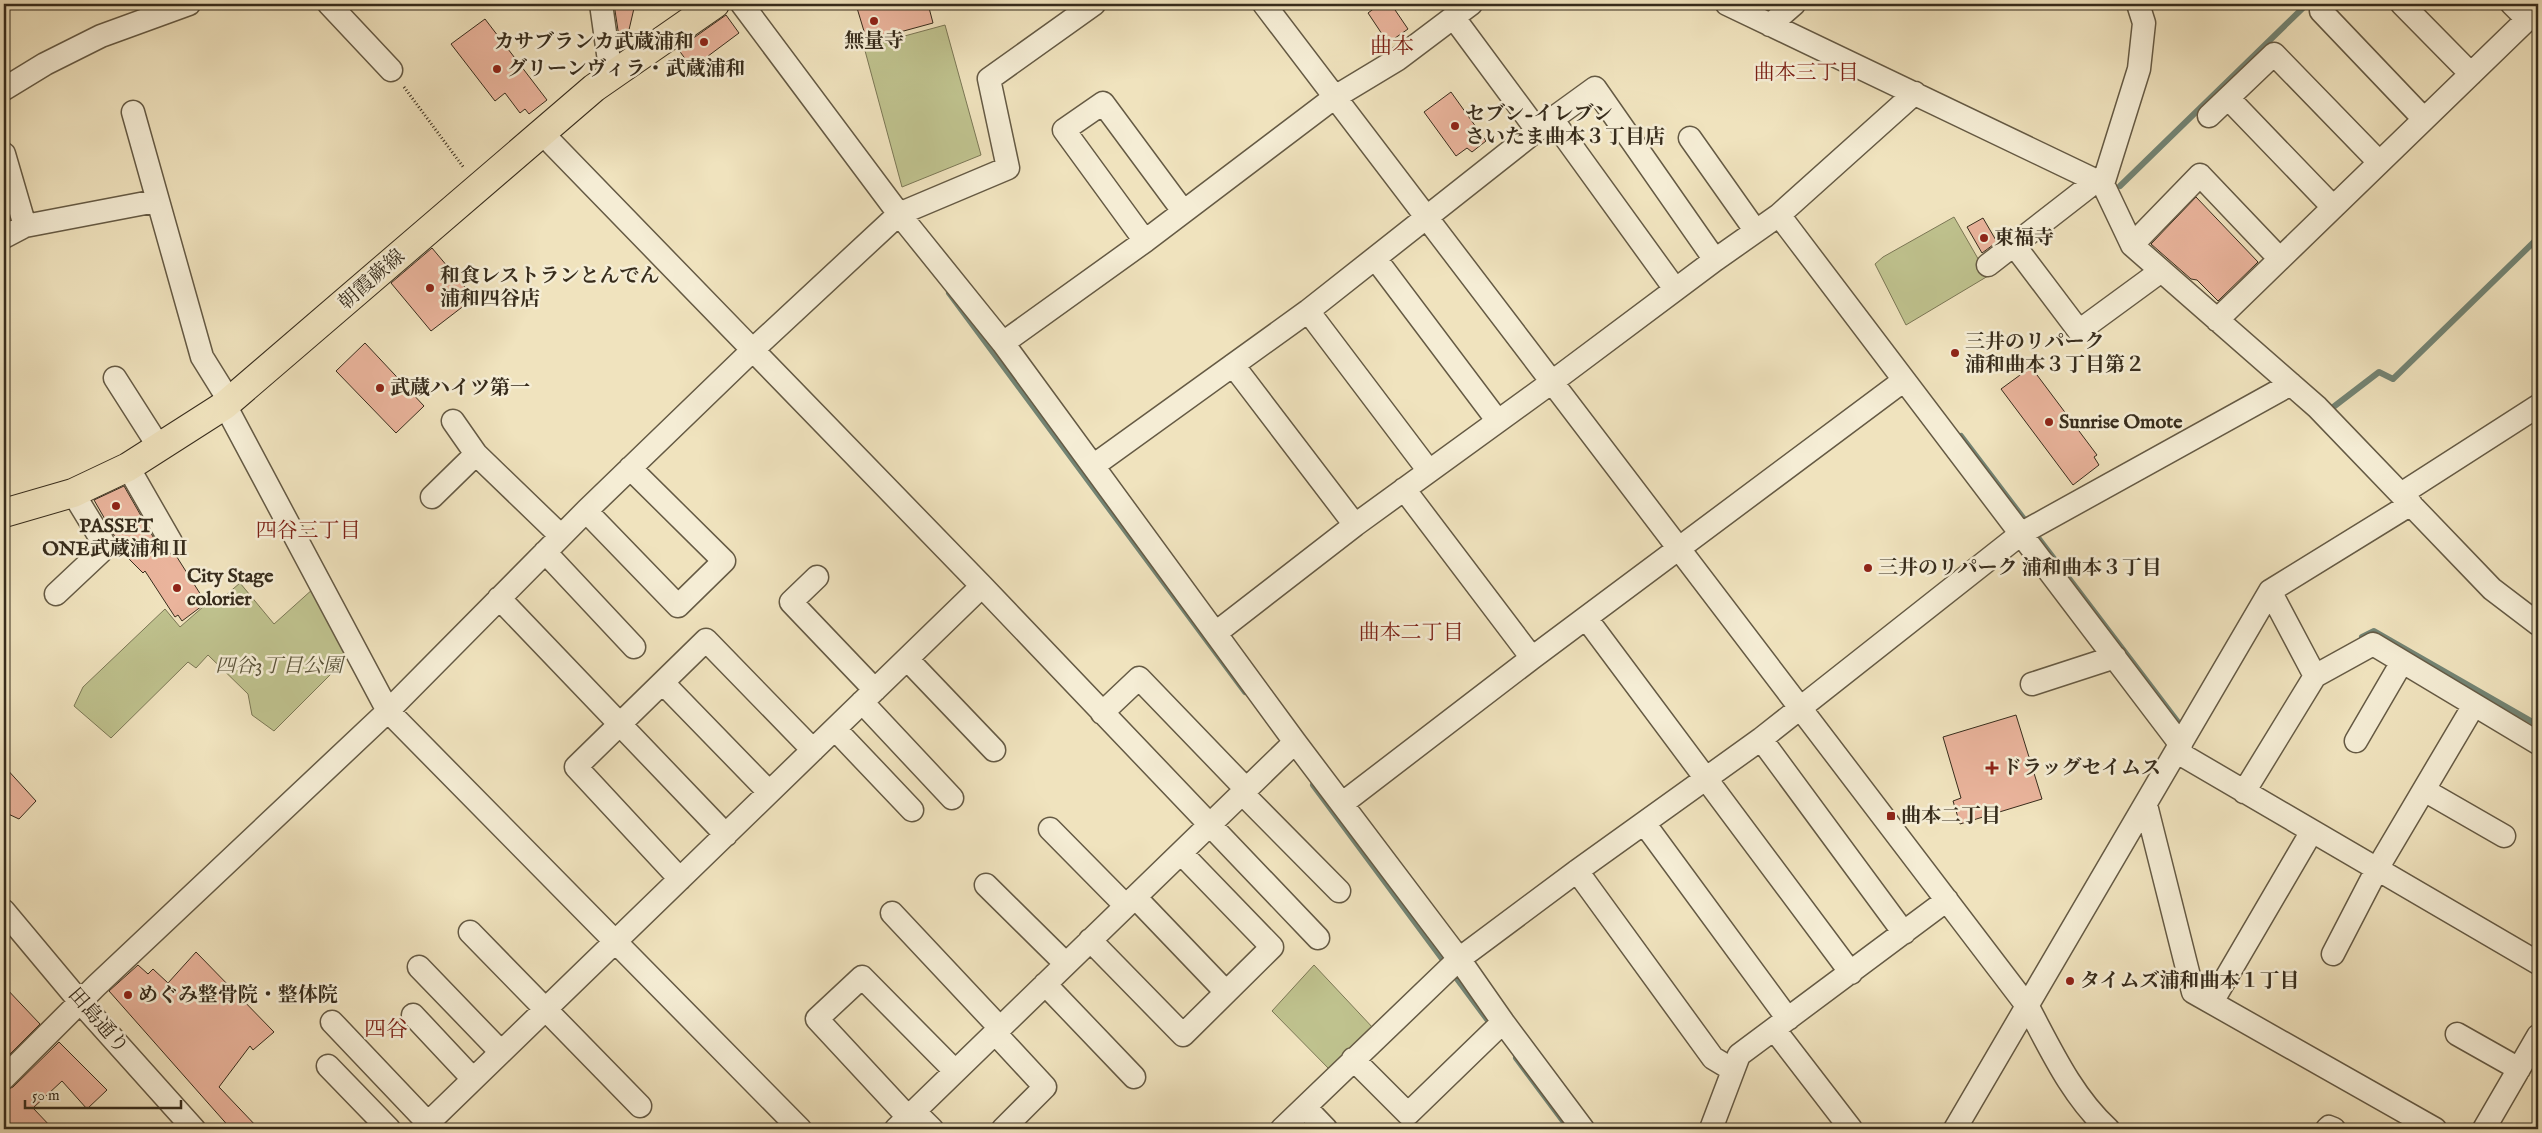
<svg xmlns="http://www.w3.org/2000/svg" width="2542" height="1133" viewBox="0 0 2542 1133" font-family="'IM FELL English','Noto Serif JP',serif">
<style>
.green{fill:#bfc28e;stroke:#7b7755}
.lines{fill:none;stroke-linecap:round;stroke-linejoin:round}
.stream{stroke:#738474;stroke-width:6}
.building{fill:#eab49c;stroke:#372c1c}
.minor-casing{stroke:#655a44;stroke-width:25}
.major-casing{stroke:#372c1c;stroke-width:30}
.path{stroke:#372c1c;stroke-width:3;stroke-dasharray:1 2.5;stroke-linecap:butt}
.minor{stroke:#f5edd5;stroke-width:22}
.major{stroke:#f0e3be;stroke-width:28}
.poi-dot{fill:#8f2418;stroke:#f5edd5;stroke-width:2}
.labels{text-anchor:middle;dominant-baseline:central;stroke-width:5;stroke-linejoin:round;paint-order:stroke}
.poi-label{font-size:20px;font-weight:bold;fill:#372c1c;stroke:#f5edd5;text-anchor:start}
.street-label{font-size:20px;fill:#372c1c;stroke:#f5edd5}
.park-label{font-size:20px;font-style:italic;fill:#595238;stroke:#f5edd5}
.neighbourhood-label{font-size:21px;fill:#7a1f14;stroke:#f5edd5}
.quarter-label{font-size:22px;fill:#7a1f14;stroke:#f5edd5}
</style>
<rect width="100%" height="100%" fill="#f0e3be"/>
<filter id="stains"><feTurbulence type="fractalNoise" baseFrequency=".004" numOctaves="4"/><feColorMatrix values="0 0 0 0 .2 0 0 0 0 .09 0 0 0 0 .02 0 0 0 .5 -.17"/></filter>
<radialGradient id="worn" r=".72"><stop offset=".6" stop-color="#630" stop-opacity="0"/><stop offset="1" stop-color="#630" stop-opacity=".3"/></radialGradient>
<path class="green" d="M 945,25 L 981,155 L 902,187 L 864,47 Z
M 1954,217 L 1988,276 L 1906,325 L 1875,264 L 1883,257 Z
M 240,583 L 274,624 L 314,588 L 350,655 L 274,731 L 252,715 L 248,694 L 208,655 L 196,668 L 188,662 L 111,738 L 74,706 L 83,687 L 165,609 L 180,627 L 212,599 L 220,600 Z
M 1314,965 L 1374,1029 L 1332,1072 L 1272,1011 Z"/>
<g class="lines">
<path class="stream" d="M 2120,186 L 2307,4
M 949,293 L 1245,692
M 2332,408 L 2379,372 L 2393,379 L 2538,238
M 1961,436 L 2181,726
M 2362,637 L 2374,631 L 2538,725
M 1313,785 L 1492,1026
M 1516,1058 L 1569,1129"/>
</g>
<path class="building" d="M 614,4 L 635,4 L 625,47 L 621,50 Z
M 870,4 L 928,4 L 933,23 L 867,41 L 857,8 Z
M 1380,4 L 1391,4 L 1408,29 L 1388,43 L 1368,13 Z
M 726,15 L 739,33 L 692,68 L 678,49 Z
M 485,19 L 547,100 L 529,114 L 525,109 L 520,113 L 505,93 L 495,101 L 451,44 Z
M 1451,92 L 1486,141 L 1472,152 L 1467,148 L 1456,156 L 1424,112 Z
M 2196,197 L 2258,262 L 2218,301 L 2197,280 L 2191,279 L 2151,244 Z
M 1983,218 L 1997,242 L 1982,253 L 1967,227 Z
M 432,248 L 474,298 L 431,331 L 391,283 Z
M 365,343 L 424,406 L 396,433 L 336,371 Z
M 2031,367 L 2097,455 L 2094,457 L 2099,465 L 2073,485 L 2001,389 Z
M 124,486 L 160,549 L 165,554 L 175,554 L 206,603 L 182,621 L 178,615 L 175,617 L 145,571 L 143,573 L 121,551 L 124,548 L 118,542 L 94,500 Z
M 2016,715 L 2042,799 L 1960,824 L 1953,801 L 1961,798 L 1943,737 Z
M 4,766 L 36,801 L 19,819 L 4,812 Z
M 196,952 L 274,1032 L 253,1050 L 250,1046 L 219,1087 L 259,1129 L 231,1129 L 109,991 L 138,965 L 148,974 L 153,969 L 168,983 Z
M 4,986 L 40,1024 L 4,1060 Z
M 59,1042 L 107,1090 L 87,1109 L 62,1081 L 33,1108 L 53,1129 L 4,1129 L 4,1091 L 13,1087 Z"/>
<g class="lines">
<g class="minor-casing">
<path id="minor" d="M 329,4 L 391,70
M 601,4 L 611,75
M 742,4 L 899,214 L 1003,343 L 1295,742 L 1459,959 L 1503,1022 L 1583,1129
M 1264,4 L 2028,1007 C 2051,1050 2072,1096 2108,1129
M 1727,4 L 2103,184
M 2138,4 L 2144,23 L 2139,69 L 2103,184 L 2132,245 L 2317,407 L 2492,589 L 2538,624
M 2402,4 L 2471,74
M 2512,4 L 2527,19
M 2321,11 L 2424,119
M 1454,18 L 1537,130
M 1770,25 L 1794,4
M 4,89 L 45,64 L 101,36 L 189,4
M 2228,98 L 2333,207
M 133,112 L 202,357 L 230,402
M 2209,116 L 2274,54 L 2379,162
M 1552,119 L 1675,289
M 541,132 L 982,586 L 1318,938
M 1690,138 L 1755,230
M 4,154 L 25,226 L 156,201
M 1779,215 L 2181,745
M 4,237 L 25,226
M 1145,241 L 1064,130 L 1103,103 L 1183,211
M 2014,245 L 2079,331 L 2161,271
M 2132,245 L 2200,175 L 2280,259
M 1375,258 L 1497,420
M 1988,265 L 2096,181
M 1308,311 L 1429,471
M 2217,320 L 2538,9
M 1003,343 L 1145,241 L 1335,97 L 1398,59 L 1471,4
M 1233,365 L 1355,525
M 115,378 L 159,447
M 225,405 L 388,711 L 800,1129
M 453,421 L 476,454 L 561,536
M 1093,466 L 1308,311 L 1537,130 L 1595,88 L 1715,260
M 128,467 L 171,542
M 1404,489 L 1532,658
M 2401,494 L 2538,406
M 432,497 L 476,454
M 586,511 L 678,606 L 724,561 L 630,468
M 545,552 L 634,647
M 817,577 L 791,602 L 875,690
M 2270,591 L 2315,676
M 56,594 L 106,547 L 73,493
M 499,598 L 726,835
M 1586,618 L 1851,973
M 1217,632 L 1355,525 L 1552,382 L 1715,260 L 1779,215 L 1915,93
M 907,659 L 994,750
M 663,683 L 769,792
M 2032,684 L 2115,657
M 862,702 L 952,798
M 1102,713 L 1139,678 L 1246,789
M 835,729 L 912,810
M 1761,739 L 1904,933
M 2356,741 L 2402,662
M 2177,752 L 2538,963
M 2424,790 L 2504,836
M 2244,792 L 2315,676 L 2373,644 L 2538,743
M 1242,793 L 1339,891
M 1343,803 L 1532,658 L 1903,381
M 2146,805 L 2193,992 L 2435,1129
M 1644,823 L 1788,1019
M 1050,829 L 1126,906
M 1577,871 L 1713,1058 L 1733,1070
M 680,879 L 576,767 L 706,640 L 813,750
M 986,885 L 1066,964
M 1135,897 L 1226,992
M 4,911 L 81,1003 L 194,1129
M 892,913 L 1000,1028
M 470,932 L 640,1106
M 1090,940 L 1183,1035 L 1272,947 L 1181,853
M 2333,954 L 2377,869 L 2474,705
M 419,967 L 501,1052
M 1045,984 L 1134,1077
M 2212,1002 L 2312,831
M 413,1015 L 473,1079
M 332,1022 L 428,1123
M 1774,1029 L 1851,1129
M 995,1033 L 1045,1087 L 1003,1129
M 2457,1034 L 2519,1069
M 1353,1059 L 1408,1114 L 1503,1022
M 328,1066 L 389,1129
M 4,1078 L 96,986 L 388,711 L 586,511 L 759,344 L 899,214 L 1008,168 L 989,79 L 1094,4
M 1305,1107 L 1326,1129
M 914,1111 L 932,1129
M 908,1117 L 817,1019 L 862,977 L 955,1071
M 422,1129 L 982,586
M 896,1129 L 1295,742
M 1282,1129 L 1459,959 L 1577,871 L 1761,739 L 2022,533 L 2291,384
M 1711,1129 L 1739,1055 L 1947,900
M 1955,1129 L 2270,591 L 2411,504
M 2327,1129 L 2329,1127 L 2334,1129
M 2484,1129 L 2538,1036"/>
</g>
<g class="major-casing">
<path id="major" d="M 4,513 L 73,493 L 128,467 L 225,405 L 594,88 L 715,4"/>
</g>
<path class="path" d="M 404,87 L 464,168"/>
<use href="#minor" class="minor"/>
<use href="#major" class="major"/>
</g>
<g class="poi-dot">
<circle cx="874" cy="21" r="5"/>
<circle cx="704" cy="42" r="5"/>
<circle cx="497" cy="69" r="5"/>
<circle cx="1455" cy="126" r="5"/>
<circle cx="1984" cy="238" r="5"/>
<circle cx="430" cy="288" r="5"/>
<circle cx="1955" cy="353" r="5"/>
<circle cx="380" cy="388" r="5"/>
<circle cx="2049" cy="422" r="5"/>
<circle cx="116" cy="506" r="5"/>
<circle cx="1868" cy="568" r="5"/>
<circle cx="177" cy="588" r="5"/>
<path d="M1989.5 760.5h5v5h5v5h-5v5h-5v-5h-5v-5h5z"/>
<rect x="1886" y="811" width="10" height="10" rx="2.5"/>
<circle cx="2070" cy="981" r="5"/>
<circle cx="128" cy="995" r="5"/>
</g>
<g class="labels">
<g class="poi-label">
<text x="874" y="41" text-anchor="middle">無量寺</text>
<text x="694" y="42" text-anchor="end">カサブランカ武蔵浦和</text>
<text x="507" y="69">グリーンヴィラ・武蔵浦和</text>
<text x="1465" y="114">セブン-イレブン<tspan x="1465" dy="23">さいたま曲本３丁目店</tspan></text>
<text x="1994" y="238">東福寺</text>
<text x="440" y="276">和食レストランとんでん<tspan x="440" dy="23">浦和四谷店</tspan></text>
<text x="1965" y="342">三井のリパーク<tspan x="1965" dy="23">浦和曲本３丁目第２</tspan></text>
<text x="390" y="388">武蔵ハイツ第一</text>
<text x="2059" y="422">Sunrise Omote</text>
<text x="116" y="526" text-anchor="middle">PASSET<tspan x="116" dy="23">ONE武蔵浦和Ⅱ</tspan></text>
<text x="1878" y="568">三井のリパーク 浦和曲本３丁目</text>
<text x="187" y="576">City Stage<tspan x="187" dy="23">colorier</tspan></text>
<text x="2002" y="768">ドラッグセイムス</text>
<text x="1901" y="816">曲本二丁目</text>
<text x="2080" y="981">タイムズ浦和曲本１丁目</text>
<text x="138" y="995">めぐみ整骨院・整体院</text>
</g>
<g class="street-label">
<text transform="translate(372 280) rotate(-41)">朝霞蕨線</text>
<text transform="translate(98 1021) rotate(49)">田島通り</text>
</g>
<g class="park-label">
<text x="279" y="666">四谷3丁目公園</text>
</g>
<g class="neighbourhood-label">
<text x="1806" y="73">曲本三丁目</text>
<text x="308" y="531">四谷三丁目</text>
<text x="1411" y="633">曲本二丁目</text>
</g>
<g class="quarter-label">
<text x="1392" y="47">曲本</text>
<text x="386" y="1030">四谷</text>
</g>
</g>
<rect width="2542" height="1133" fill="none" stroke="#f0e3be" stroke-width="20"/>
<rect x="5" y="5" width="2532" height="1123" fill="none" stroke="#372c1c" stroke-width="2.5"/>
<rect x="10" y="10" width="2522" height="1113" fill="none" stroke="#372c1c"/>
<path d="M25 1100v8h156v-8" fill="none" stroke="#372c1c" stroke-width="2.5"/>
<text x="32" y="1100" font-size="15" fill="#372c1c" stroke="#f5edd5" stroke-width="4" paint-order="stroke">50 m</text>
<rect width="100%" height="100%" filter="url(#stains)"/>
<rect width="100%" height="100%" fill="url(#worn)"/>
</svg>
